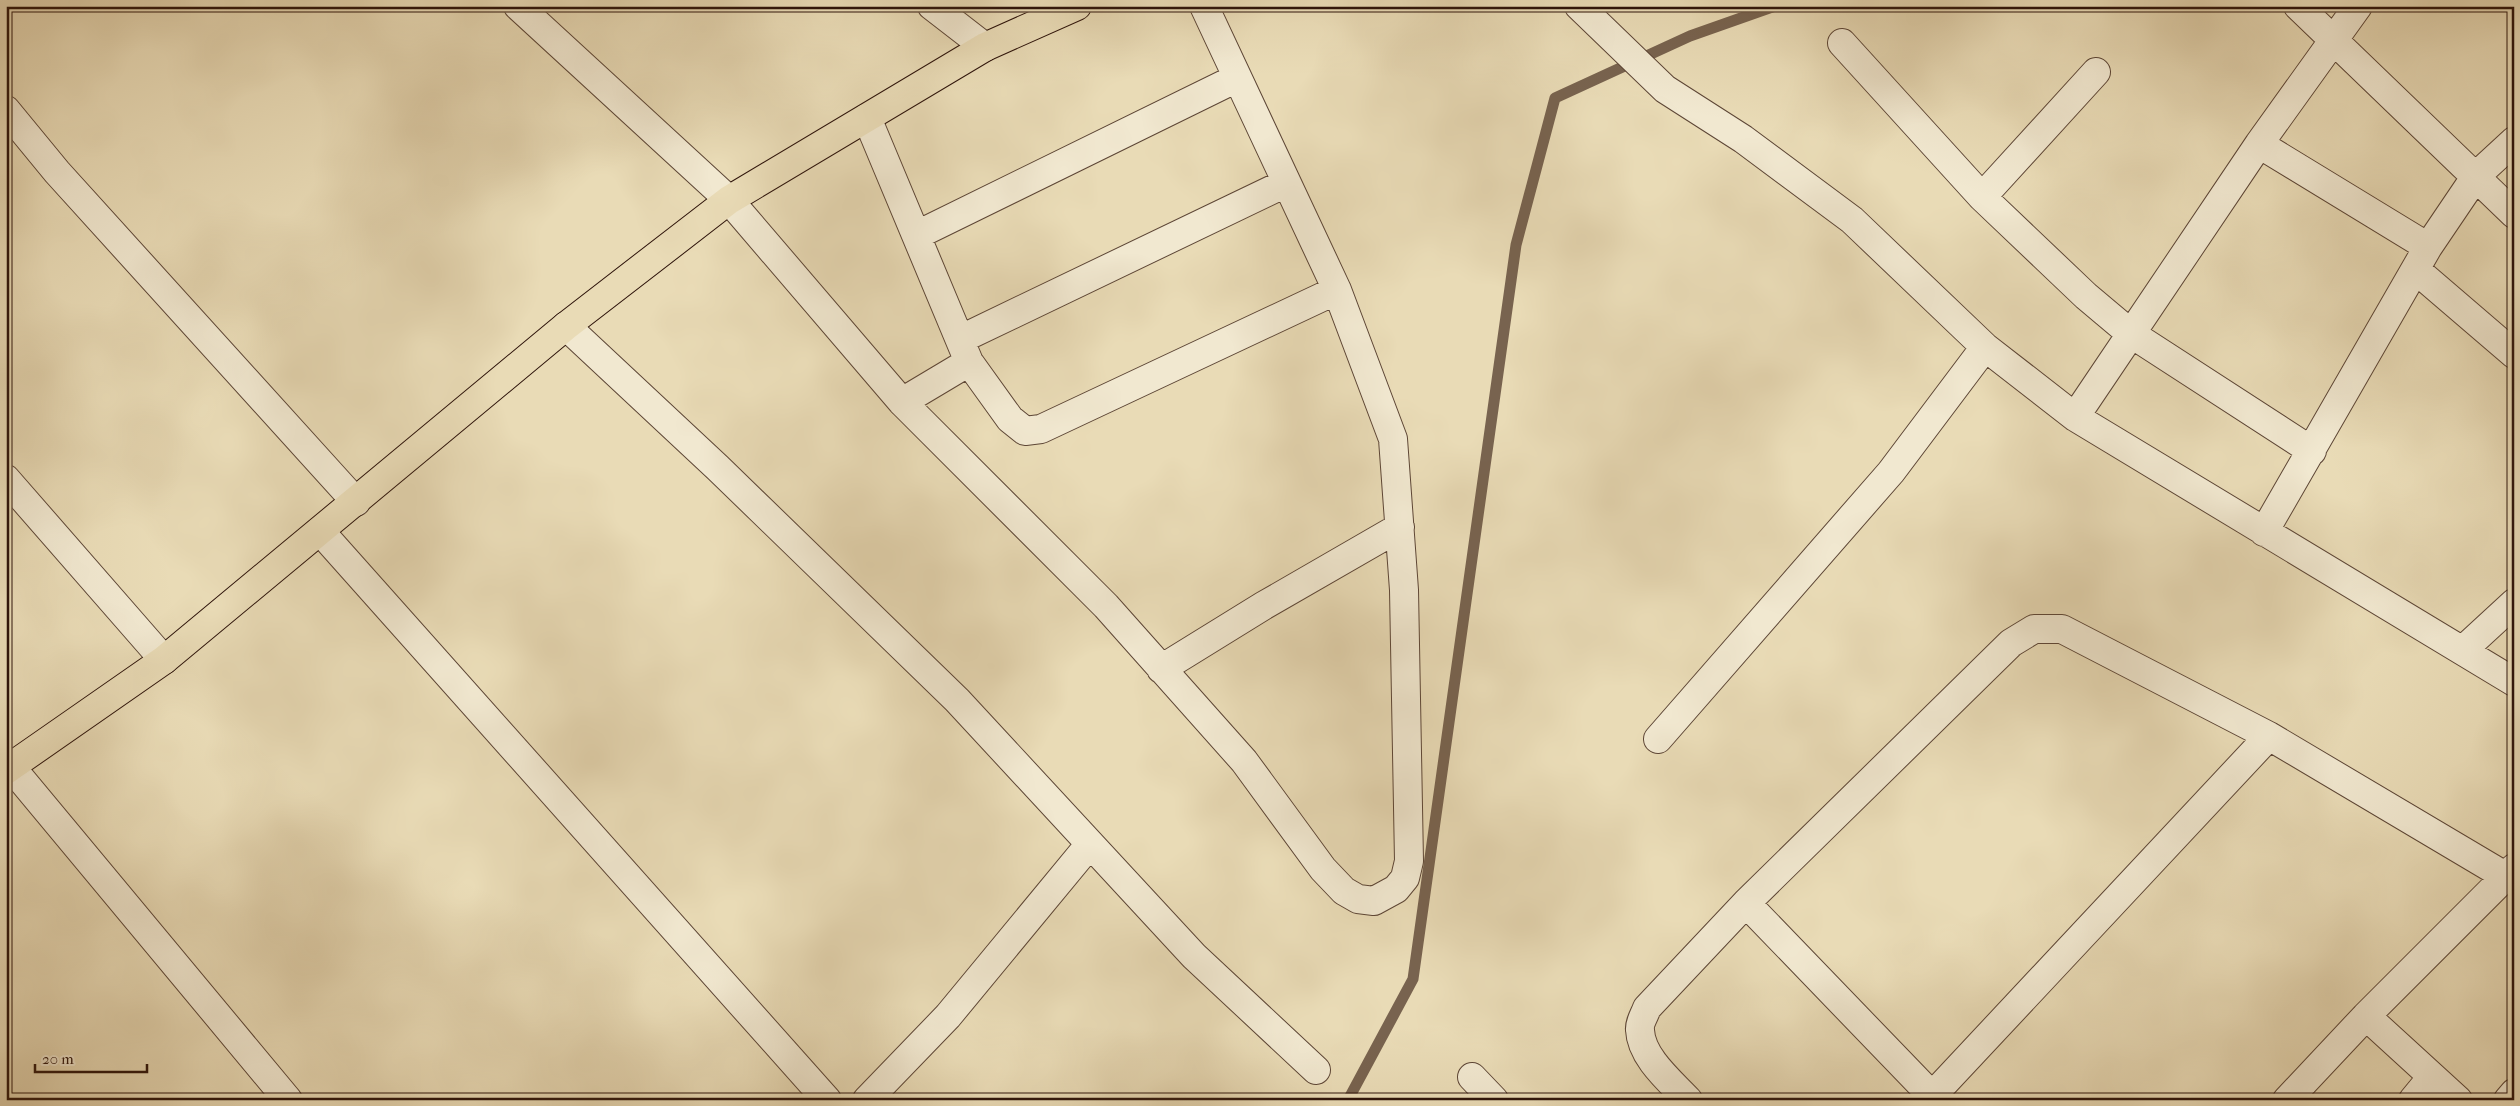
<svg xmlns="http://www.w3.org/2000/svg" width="2520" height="1106" viewBox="0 0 2520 1106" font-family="'IM FELL French Canon',serif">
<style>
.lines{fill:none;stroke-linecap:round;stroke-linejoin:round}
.stream{stroke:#78634f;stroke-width:11}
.minor-casing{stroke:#5d4636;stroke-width:30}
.major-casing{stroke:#2e140b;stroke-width:30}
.minor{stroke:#f1e8d0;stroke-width:28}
.major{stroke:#e9dbb6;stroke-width:28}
</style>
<rect width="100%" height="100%" fill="#e9dbb6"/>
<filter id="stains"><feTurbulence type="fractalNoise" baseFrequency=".004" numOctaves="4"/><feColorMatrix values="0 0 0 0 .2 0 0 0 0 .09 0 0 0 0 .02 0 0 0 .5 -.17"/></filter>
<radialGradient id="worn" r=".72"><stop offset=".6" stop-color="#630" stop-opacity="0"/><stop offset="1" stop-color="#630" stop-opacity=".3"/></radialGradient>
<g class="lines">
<path class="stream" d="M 1348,1100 L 1413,979 L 1516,245 L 1555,98 L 1690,36 L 1775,6"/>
<g class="minor-casing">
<path id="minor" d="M 518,6 L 729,200 L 902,402 L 1106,606 L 1244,761 L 1323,869 L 1344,891 L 1358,899 L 1374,901 L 1396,889 L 1405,878 L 1409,861 L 1404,590 L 1393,439 L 1337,290 L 1204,6
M 932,6 L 985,47
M 1579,6 L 1665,89 L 1743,139 L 1852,220 L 1985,347 L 2075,417 L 2514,682
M 2298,6 L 2514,214
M 1842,43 L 1982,197 L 2086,296 L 2130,333 L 2312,451
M 6,110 L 57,172 L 356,502
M 867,118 L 969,362 L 1010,419 L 1025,431 L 1041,429 L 1337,290
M 2259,144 L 2428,247
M 1982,197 L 2096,72
M 917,235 L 1237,78
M 2416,270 L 2514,354
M 566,326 L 718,468 L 957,700 L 1194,956 L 1316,1070
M 961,339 L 1286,183
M 902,402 L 969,362
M 2075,417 L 2259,144 L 2358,6
M 6,479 L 164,660
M 320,531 L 827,1100
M 2264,532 L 2428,247 L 2476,176 L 2514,141
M 2463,650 L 2514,603
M 1161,669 L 1263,606 L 1400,527
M 1658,739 L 1891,472 L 1985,347
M 11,767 L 288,1100
M 1746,903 L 1936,1100
M 2366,1016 L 2458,1100
M 1472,1077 L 1494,1100
M 1932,1096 L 2269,736
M 867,1100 L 948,1016 L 1090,844
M 1688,1100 C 1670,1081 1641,1057 1640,1030 C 1639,1023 1645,1014 1647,1008 L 1746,903 L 2011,643 L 2034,629 L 2062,629 L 2269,736 L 2505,876
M 2287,1100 L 2366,1016 L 2514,868
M 2413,1100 L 2432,1077
M 2508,1100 L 2514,1093"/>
</g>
<g class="major-casing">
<path id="major" d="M 6,770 L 164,660 L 566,326 L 729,200 L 985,47 L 1077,6"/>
</g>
<use href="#minor" class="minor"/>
<use href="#major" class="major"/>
</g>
<rect width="2520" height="1106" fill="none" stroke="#e9dbb6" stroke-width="25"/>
<rect x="8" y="8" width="2505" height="1091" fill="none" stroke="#2e140b" stroke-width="2.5"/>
<rect x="12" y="12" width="2495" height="1081" fill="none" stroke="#2e140b"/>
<path d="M35 1064v8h112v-8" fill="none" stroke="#2e140b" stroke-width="2.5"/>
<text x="42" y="1064" font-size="15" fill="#2e140b" stroke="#f1e8d0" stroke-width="4" paint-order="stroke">20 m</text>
<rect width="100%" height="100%" filter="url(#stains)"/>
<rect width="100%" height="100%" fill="url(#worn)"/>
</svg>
